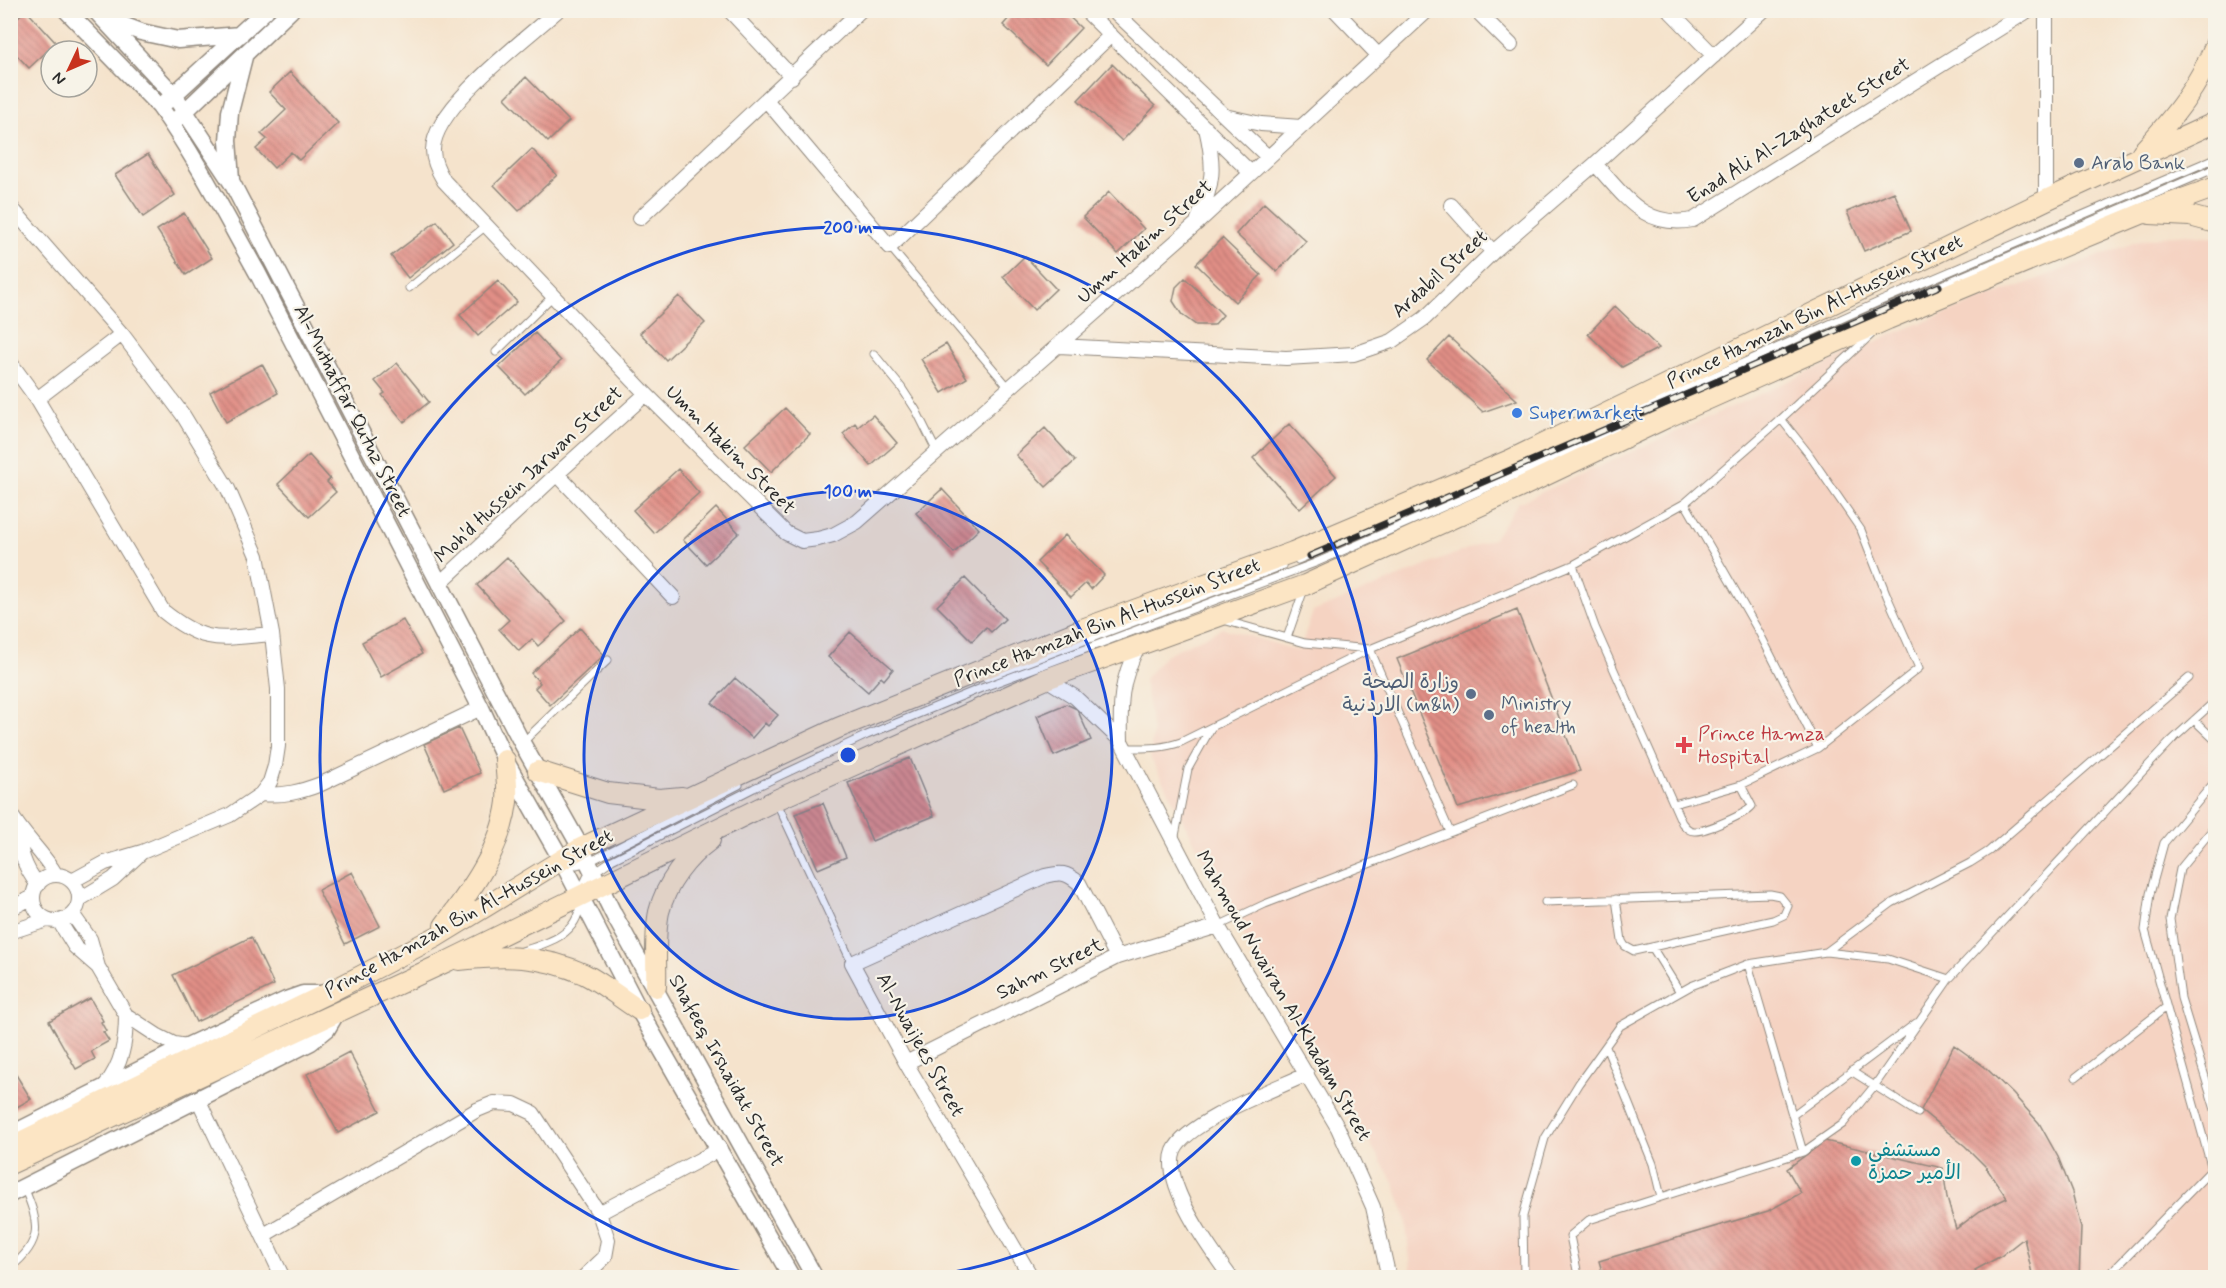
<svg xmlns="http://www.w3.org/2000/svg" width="2226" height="1288" viewBox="0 0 2226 1288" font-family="Mynerve,'Playpen Sans Arabic',sans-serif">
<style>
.built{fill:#f5d3c2}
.building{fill:url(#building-back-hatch)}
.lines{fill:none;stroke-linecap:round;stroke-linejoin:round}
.service-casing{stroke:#90877c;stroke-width:9}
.minor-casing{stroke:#90877c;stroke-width:16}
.tertiary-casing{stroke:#90877c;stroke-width:19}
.secondary-casing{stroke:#90877c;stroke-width:22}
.service{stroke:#fff;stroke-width:7}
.minor{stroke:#fff;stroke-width:14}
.tertiary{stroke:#fff;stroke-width:16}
.secondary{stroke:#fce5c4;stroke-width:20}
.rail-casing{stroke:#2b2b2b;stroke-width:7}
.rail{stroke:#f7f3e8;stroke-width:4.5;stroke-dasharray:14;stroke-linecap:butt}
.ring{fill:none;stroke:#1d4ed8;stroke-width:3}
.service-dot{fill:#5c6f8a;stroke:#f7f3e8;stroke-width:2}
.shop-dot{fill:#3f7fe0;stroke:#f7f3e8;stroke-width:2}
.health-dot{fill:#e0444e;stroke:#f7f3e8;stroke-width:2}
.culture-dot{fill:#0f9aa8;stroke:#f7f3e8;stroke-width:2}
.labels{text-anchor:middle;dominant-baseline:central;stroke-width:4.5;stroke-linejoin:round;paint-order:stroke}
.street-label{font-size:20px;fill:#2b2b2b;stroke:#f7f3e8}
.service-label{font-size:20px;fill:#4e5e75;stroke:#f7f3e8;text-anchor:start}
.shop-label{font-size:20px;fill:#366cbe;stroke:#f7f3e8;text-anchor:start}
.health-label{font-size:20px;fill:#be3a42;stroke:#f7f3e8;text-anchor:start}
.culture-label{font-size:20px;fill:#0d838f;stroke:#f7f3e8;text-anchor:start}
.centre{fill:#1d4ed8;stroke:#f7f3e8;stroke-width:3}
.ring-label{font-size:18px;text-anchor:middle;font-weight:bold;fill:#1d4ed8;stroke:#f7f3e8;stroke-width:4.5;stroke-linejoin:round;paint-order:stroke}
</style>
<defs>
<pattern id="building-back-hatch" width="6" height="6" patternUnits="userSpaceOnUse" patternTransform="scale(1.5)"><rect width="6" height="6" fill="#e18f86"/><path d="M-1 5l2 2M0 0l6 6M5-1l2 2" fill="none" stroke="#b7756e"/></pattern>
</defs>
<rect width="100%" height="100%" fill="#f7f3e8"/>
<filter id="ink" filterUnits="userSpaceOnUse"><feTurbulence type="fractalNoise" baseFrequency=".0167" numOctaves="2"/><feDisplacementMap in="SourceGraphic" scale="12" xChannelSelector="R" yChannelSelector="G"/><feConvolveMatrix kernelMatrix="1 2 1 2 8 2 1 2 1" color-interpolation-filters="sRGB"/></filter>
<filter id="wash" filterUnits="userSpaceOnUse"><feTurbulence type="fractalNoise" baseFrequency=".008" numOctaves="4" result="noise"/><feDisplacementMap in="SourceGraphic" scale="24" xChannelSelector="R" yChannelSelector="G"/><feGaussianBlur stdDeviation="1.35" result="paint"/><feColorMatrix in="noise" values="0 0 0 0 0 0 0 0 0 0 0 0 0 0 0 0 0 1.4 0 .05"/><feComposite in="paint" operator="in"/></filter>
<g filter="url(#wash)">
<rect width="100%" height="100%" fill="#f5e3cc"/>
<path class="built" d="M 2189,234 L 2215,237 L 2215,1277 L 1412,1277 L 1405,1216 L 1394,1183 L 1244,936 L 1150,757 L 1153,732 L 1144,680 L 1165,655 L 1223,628 L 1299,651 L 1313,612 L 1494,538 L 1518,503 L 1900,331 L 2136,242 L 2163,236 Z"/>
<g id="blocks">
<path class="building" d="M 26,10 L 56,43 L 29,68 L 10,48 L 10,24 Z
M 1016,10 L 1062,10 L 1081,28 L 1046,65 L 1003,25 Z
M 1112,64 L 1155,106 L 1122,141 L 1078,100 Z
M 290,72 L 338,123 L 299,160 L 291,152 L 274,168 L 256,149 L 267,139 L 261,134 L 286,110 L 269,92 Z
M 526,77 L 569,121 L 548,142 L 505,98 Z
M 532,149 L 557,175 L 519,211 L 494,185 Z
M 148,154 L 175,195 L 143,217 L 115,175 Z
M 1109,192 L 1144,229 L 1118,254 L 1083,217 Z
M 1894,192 L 1911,231 L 1864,251 L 1847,212 Z
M 1264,203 L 1306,241 L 1277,272 L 1236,234 Z
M 184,213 L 212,258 L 186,275 L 157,230 Z
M 437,221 L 453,242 L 408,278 L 391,256 Z
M 1222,238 L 1261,275 L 1235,302 L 1196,264 Z
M 1025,256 L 1056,289 L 1034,310 L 1003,277 Z
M 1185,278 L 1223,315 L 1214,325 L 1196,325 L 1182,315 L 1173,301 L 1176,287 Z
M 498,281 L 517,302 L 478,336 L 460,315 Z
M 679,296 L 705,323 L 666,360 L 640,333 Z
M 1615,306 L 1659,348 L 1622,367 L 1588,334 Z
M 535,333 L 561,361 L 525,394 L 499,367 Z
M 1449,337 L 1517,400 L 1483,412 L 1427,360 Z
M 946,344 L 967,378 L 942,393 L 921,359 Z
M 397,363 L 429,402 L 404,422 L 382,395 L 385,393 L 375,381 Z
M 262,364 L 278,393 L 226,422 L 210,392 Z
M 785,408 L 810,434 L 771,472 L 745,445 Z
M 873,415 L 897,443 L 871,466 L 843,434 L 855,423 L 858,427 Z
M 1289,424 L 1336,476 L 1300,509 L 1253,458 Z
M 1045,428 L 1075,461 L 1046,487 L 1016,455 Z
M 309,455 L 330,479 L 327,482 L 336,492 L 309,517 L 278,484 Z
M 678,469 L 699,493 L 654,533 L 633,510 Z
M 942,489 L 979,529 L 954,553 L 916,513 Z
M 716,508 L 739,533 L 706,564 L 683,540 Z
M 1065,535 L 1104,575 L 1091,589 L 1086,583 L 1071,597 L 1037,562 Z
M 507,557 L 566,621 L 538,646 L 532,639 L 519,651 L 499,629 L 509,620 L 477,585 Z
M 965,578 L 1005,619 L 991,632 L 986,627 L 972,641 L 937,606 Z
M 1517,610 L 1580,771 L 1458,808 L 1397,659 Z
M 403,620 L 422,654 L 381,677 L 362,642 Z
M 580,628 L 604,655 L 550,705 L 535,688 L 540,683 L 531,673 Z
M 850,632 L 893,669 L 884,680 L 881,677 L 868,692 L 828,657 Z
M 735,678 L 778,715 L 768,726 L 765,723 L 752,738 L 712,703 Z
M 1066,704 L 1077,709 L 1091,740 L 1054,756 L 1037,716 Z
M 459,728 L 480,773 L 444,789 L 424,744 Z
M 910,758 L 934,816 L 872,841 L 848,783 Z
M 823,803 L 846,857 L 818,869 L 795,814 Z
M 352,872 L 380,926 L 345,944 L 318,890 Z
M 251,937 L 274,985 L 196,1022 L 173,975 Z
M 90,998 L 103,1021 L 101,1022 L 106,1031 L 103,1032 L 109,1041 L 91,1051 L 95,1059 L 76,1069 L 49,1021 Z
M 1954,1045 L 1986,1068 L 2013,1094 L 2039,1123 L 2058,1157 L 2072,1192 L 2081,1228 L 2079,1278 L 2033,1278 L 2024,1238 L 2001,1256 L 1975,1270 L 1981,1278 L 1604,1278 L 1599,1261 L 1768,1211 L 1801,1193 L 1787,1169 L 1825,1141 L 1943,1168 L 1947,1198 L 1956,1229 L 1980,1211 L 2007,1198 L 1985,1166 L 1965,1146 L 1921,1110 Z
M 349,1052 L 380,1111 L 338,1133 L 307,1074 Z
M 10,1065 L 31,1099 L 10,1111 Z"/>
</g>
</g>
<g filter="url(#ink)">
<use href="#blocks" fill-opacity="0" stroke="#90877c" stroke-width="1.5"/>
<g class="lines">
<g class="service-casing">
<path id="service" d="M 890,247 L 1010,389
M 409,288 L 486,226
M 496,352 L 553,296
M 874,354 L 901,387 L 916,410 L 937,452
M 1692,396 L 1873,314 L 2216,168
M 1589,432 L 1883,300 L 2216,158
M 1685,503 L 1759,632 L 1818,748
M 1298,560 L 1420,509
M 1573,565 L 1595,627 L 1682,823 C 1686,827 1688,831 1694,831 C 1705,832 1746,814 1752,806 L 1741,785
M 1223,620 L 1305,643 L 1370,649 L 1573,565 L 1685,503 L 1781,419 L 1873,333
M 1287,638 L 1304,589
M 986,678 L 1282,566
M 2194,720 L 2216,741
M 522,743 L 608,660
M 1124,748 C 1145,748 1162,749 1181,742 L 1370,649 L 1450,832
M 2216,780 L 2164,843 L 2150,894 L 2145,930 L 2212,1169 L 2216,1202
M 777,803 L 852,963
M 1674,804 L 1741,785 L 1818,748 L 1919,668 L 1887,596 L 1861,530 L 1808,453 L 1781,419
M 2216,825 L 2180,869 L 2170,919 L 2181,998 L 2216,1113
M 1174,841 L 1188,769 L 1211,728
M 566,862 L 576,865 L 589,862 L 739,785
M 581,889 L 587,877 L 612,860 L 754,788 L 867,735 L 979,689 L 1315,563 L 1617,431
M 1545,902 L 1770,894 L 1780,896 L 1788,906 L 1784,915 L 1773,920 L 1634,951 L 1625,946 L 1622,941 L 1616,899
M 1218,926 L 1265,904 L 1573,785
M 1652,947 L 1680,992
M 522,951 C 548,943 578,935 580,903
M 1826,952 L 1892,903 L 1970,863 L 1989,851 L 2189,678
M 1748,964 L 1803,1152
M 1606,1047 L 1653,1164 L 1661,1197
M 1851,1071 L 1918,1113
M 2076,1077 L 2165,1008
M 1793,1115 L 1916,1023
M 10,1268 C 44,1241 39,1223 24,1187
M 1578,1275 L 1570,1236 L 1589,1220 L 1803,1152 L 1843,1124 L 1875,1085 L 1949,979 L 2171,741 L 2216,700
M 1524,1278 L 1523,1216 L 1545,1138 L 1579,1083 L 1620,1026 L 1691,986 L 1748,964 L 1826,952 L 1888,959 L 1949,979
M 2109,1278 L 2111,1273 L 2212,1169"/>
</g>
<g class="minor-casing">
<path id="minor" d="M 558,10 C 526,39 433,107 433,150 C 433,161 438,171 444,181 L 646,394 L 786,533 L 802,541 L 818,539 L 833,535 L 857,522 L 1196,224 L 1428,10
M 729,10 L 792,77
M 1085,10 L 1251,173
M 1113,10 L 1268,157
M 1335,10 L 1379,56
M 1476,10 L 1511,45
M 1669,10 L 1714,56
M 767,101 L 890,247 L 1111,35
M 1229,117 L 1261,124 L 1301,127
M 1595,164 C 1625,196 1644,229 1693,220 L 2029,10
M 2046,200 L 2046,10
M 1451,205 L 1493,252
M 10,206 L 122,334 L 183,415 L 228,489 L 257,556 L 272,634 L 278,689 L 278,746 L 275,766 L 270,782 L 261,794 L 230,815 L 142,852 L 105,863 L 72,881
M 640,218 L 861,10
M 1198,219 C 1214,183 1215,167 1206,128
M 1059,346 L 1286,358 L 1354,354 L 1392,341 L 1425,318 L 1493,252 L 1595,164 L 1764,10
M 10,362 L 37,399 L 163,611 C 206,646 221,638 272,634
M 37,399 L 122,334
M 557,474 L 673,597
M 439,584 L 557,474 L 646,394
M 1046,679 L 1075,697 L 1121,741 L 1218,926 L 1338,1128 L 1373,1207 L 1389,1278
M 1121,741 C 1120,702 1120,682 1138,646
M 261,794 C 284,796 300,792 321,784 L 481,708
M 10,813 C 23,836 43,852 56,875
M 19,829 C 19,851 24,867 38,885
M33 898a23 23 0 1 1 46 0a23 23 0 1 1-46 0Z
M 80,899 L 113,879 L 142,852
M 10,909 L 33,897
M 73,915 L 90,939 L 98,967 L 126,1015 L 158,1036 L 174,1044 L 187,1046
M 59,921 L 75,947 L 98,967
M 10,932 L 47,920
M 906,1063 L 1117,957 L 1218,926
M 105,1086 C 122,1064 126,1043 126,1015
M 198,1099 L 283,1278
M 599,1213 L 720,1149
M 264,1235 L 477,1110 L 494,1103 L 514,1104 L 533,1113 L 599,1213 L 608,1240 L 605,1257 L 583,1278
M 1032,1278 L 906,1063 L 852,963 L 1045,876 C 1061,872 1066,872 1079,883 L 1117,957
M 1231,1278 C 1212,1252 1161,1183 1174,1151 C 1187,1121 1276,1089 1307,1074"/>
</g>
<g class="tertiary-casing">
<path id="tertiary" d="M 66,10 L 160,107 C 197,159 226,217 257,272 L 481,708 L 505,760 L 561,859 L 639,1010 L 792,1278
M 95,10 L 174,95 L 232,183 L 522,743 L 581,848 L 614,915 L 815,1278
M 104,18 L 141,32 L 178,40 L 240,35
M 167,101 L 266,10
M 178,118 L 291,10
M 231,179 L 228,141 L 230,112 L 244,57
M 10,1135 L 187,1046 L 286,1000 L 303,994 L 325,994
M 10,1194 L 311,1042 L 327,1029 L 337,1012"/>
</g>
<g class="secondary-casing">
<path id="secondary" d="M 2142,152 C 2174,117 2198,88 2216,43
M 2150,214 L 2190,216 L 2216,223
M 538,771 L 608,793 L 659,799 L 682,797
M 444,926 C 472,889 501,849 507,802 C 508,788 506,773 505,760
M 459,960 C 505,955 541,955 584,974 C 603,983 621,999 639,1010
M 656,987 C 657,963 654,935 659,912 C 666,883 687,857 710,840
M 10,1147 L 326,994 L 436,937 L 581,848 L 838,728 L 1085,628 L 1293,552 L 1510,460 L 2046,200 L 2216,122
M 10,1164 L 448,961 L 776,800 L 1046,679 L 1305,585 L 1517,489 L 1668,417 L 1888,319 L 2141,214 L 2216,187"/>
</g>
<use href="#service" class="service"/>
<use href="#minor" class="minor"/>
<use href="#tertiary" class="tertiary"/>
<use href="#secondary" class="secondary"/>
<g class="rail-casing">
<path id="rail" d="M 1310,556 L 1939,286"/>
</g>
<use href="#rail" class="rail"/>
</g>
</g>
<circle cx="848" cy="755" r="264" fill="#1d4ed8" fill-opacity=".12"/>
<g class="ring">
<circle cx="848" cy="755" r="264"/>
<path d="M770 1277A528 528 0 1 1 926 1277"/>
</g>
<g class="service-dot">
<circle cx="2079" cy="163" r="6"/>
<circle cx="1471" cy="694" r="6"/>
<circle cx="1489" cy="715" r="6"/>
</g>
<circle class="shop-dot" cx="1517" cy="413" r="6"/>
<path class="health-dot" d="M1681 736h6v6h6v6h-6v6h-6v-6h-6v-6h6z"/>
<circle class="culture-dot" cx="1856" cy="1161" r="6"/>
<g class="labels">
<g class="street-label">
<text transform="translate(1799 131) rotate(-32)">Enad Ali Al-Zaghateet Street</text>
<text transform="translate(1145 242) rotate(-42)">Umm Hakim Street</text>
<text transform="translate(1440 274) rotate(-42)">Ardabil Street</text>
<text transform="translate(1815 312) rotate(-26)">Prince Hamzah Bin Al-Hussein Street</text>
<text transform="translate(352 411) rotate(63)">Al-Muthaffar Qutuz Street</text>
<text transform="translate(730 450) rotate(45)">Umm Hakim Street</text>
<text transform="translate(529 475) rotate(-43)">Moh'd Hussein Jarwan Street</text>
<text transform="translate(1107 623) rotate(-21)">Prince Hamzah Bin Al-Hussein Street</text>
<text transform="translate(469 914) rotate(-29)">Prince Hamzah Bin Al-Hussein Street</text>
<text transform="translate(1050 969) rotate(-26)">Sahm Street</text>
<text transform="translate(1283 996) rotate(60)">Mahmoud Nwairan Al-Khadam Street</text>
<text transform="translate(920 1045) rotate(61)">Al-Nwaijees Street</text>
<text transform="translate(726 1071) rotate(61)">Shafeeq Irshaidat Street</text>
</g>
<g class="service-label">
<text x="2091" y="163">Arab Bank</text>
<text x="1459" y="682" text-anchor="end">وزارة الصحة<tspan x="1459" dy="23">الاردنية (m&amp;h)</tspan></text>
<text x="1501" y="704">Ministry<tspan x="1501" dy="23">of health</tspan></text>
</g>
<g class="shop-label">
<text x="1529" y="413">Supermarket</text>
</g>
<g class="health-label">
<text x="1698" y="734">Prince Hamza<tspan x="1698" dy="23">Hospital</tspan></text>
</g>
<g class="culture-label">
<text x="1868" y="1150">مستشفى<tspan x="1868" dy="23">الأمير حمزة</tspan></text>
</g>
</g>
<circle cx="848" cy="755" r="9" class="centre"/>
<g class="ring-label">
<text x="848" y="233">200 m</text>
<text x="848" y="497">100 m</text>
</g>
<rect width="2226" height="1288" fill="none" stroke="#f7f3e8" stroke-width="36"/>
<g transform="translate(69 69) rotate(226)"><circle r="28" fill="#f7f3e8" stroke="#a5a39c" stroke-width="1.5"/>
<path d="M0-4.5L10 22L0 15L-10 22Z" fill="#c8321e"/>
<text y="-9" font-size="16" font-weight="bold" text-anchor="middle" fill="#2b2b2b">N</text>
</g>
</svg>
